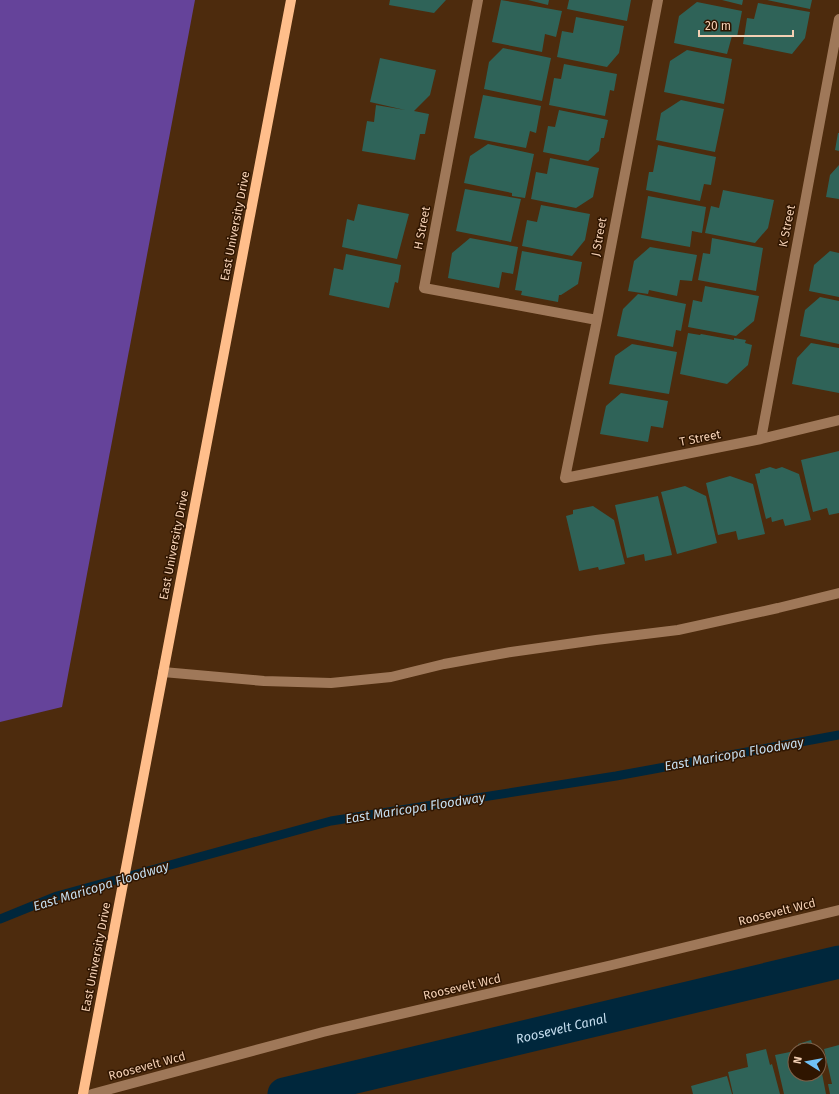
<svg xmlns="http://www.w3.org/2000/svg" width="839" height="1094" viewBox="0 0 839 1094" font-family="'Fira Sans',sans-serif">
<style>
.green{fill:#65439a}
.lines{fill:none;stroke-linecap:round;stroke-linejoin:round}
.stream{stroke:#00273c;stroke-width:9}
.canal{stroke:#00273c;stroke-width:33}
.building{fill:#2f6358}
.minor{stroke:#9f7859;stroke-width:10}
.major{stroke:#ffbe8b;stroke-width:10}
.labels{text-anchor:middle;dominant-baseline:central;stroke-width:3;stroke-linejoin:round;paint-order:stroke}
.street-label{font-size:12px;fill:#f4d0b4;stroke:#2f1500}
.water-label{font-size:13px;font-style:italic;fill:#c4ddee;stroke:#2f1500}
</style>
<rect width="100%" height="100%" fill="#4d2b0d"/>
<path class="green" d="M 0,0 L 195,0 L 62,707 L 0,722 Z"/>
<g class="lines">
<path class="stream" d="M 0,919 L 57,896 L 331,821 L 616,776 L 839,735"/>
<path class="canal" id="s1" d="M 284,1094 L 839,962"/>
</g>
<path class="building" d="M 390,0 L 446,0 L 434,13 L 389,5 Z
M 501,0 L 562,11 L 556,37 L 545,34 L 542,52 L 492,42 Z
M 528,0 L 549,0 L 548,5 Z
M 569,0 L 631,0 L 627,21 L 567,9 Z
M 722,0 L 743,0 L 742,5 Z
M 767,0 L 812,0 L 810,9 Z
M 697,2 L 742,11 L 737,37 L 732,36 L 727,54 L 674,43 L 679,16 Z
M 758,3 L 810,12 L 805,38 L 792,54 L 743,44 L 747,18 L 754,19 Z
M 576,17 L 624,26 L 619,53 L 607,67 L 557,57 L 562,31 L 573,33 Z
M 503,48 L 551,58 L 542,101 L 484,89 L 489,62 Z
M 687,50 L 732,59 L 724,104 L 664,92 L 670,61 Z
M 380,58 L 436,70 L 430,95 L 414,111 L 429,114 L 425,134 L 420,134 L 415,160 L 362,151 L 367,121 L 374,122 L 376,105 L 405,110 L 370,102 Z
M 564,64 L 617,74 L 614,91 L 610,90 L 605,116 L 549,105 L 554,78 L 561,79 Z
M 483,95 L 541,106 L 536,133 L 530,131 L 526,148 L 474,138 Z
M 681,100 L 724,109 L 715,152 L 656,140 L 661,113 Z
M 559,110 L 608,120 L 604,138 L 601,138 L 599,151 L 588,161 L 543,152 L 548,126 L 555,127 Z
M 838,133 L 839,133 L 839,151 L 835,150 Z
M 488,144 L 534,154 L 525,198 L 512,196 L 512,193 L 464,183 L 470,156 Z
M 658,145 L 716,157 L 711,185 L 704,184 L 700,201 L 646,190 L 649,172 L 653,172 Z
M 550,158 L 599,168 L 593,197 L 576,208 L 531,199 L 536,172 L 547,174 Z
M 839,165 L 839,199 L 826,197 L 830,175 Z
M 465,189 L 521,199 L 511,242 L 456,231 Z
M 723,190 L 774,200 L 768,228 L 755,243 L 705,233 L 711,206 L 719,208 Z
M 648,196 L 706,207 L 702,233 L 692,231 L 690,247 L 641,238 Z
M 358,204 L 409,214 L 397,259 L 342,247 L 347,219 L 354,221 Z
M 541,205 L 590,214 L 585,240 L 572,256 L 522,246 L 527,220 L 537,222 Z
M 470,238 L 518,247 L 513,274 L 502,272 L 499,288 L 448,278 L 452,253 Z
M 712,238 L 763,248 L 756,291 L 698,280 L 703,253 L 710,254 Z
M 650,247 L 697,255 L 692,281 L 680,280 L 677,296 L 649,290 L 648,294 L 628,291 L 634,261 Z
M 522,251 L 582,262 L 578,284 L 561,295 L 559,295 L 558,302 L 521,295 L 522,291 L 515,290 Z
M 830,251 L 839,253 L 839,297 L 809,291 L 814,265 Z
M 346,254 L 401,265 L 398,283 L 395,282 L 389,308 L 329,295 L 334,268 L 343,270 Z
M 705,286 L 759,296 L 754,321 L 736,336 L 688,327 L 693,300 L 702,302 Z
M 638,294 L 686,304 L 681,331 L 676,330 L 673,347 L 617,336 L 623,309 Z
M 820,297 L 839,301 L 839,344 L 800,336 L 805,310 Z
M 688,333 L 700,335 L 701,334 L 734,340 L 734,338 L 746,340 L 745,343 L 752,345 L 748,365 L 727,384 L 680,374 Z
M 811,343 L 839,348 L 839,393 L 792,384 L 797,358 Z
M 632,344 L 677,352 L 669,394 L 609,384 L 615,356 Z
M 621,393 L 668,401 L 663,428 L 651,426 L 648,442 L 600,434 L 606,406 Z
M 839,451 L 839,513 L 829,515 L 827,508 L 813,512 L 801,460 Z
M 770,467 L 776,469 L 782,467 L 799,474 L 811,520 L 785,526 L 783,519 L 772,522 L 771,517 L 766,519 L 755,474 L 760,473 L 760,470 Z
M 730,476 L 753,484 L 765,534 L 738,540 L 736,531 L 718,535 L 706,483 Z
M 685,486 L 706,496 L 717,543 L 677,554 L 661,492 Z
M 658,496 L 672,555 L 645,561 L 644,554 L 627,558 L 615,505 Z
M 593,506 L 614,520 L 625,564 L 599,570 L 598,567 L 579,571 L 566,516 L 573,514 L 573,510 Z
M 811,1040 L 814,1050 L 800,1050 L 798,1044 Z
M 839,1045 L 839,1094 L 830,1094 L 828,1084 L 832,1084 L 824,1049 Z
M 766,1049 L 770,1065 L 772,1064 L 780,1094 L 733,1094 L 728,1072 L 748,1067 L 746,1054 Z
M 795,1051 L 795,1074 L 819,1074 L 820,1063 L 826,1094 L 784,1094 L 775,1055 Z
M 727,1076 L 732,1094 L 693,1094 L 691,1086 Z"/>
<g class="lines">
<path class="minor" d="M 478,0 L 424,288 L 597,320
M 658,0 L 597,320 L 565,478 L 761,439 L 839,420
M 761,439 L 839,19
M 163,672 L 264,681 L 331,683 L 391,677 L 444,664 L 511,652 L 596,640 L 678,630 L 778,608 L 839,593
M 92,1094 L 323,1032 L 612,965 L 839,910"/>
<path class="major" d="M 83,1094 L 291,0"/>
</g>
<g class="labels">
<g class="street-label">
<text transform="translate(235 226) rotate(-79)">East University Drive</text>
<text transform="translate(787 226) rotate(-79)">K Street</text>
<text transform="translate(422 228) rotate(-79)">H Street</text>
<text transform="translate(599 237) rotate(-79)">J Street</text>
<text transform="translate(700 438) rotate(-11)">T Street</text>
<text transform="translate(174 545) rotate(-79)">East University Drive</text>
<text transform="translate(777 912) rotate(-14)">Roosevelt Wcd</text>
<text transform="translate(96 957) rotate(-79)">East University Drive</text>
<text transform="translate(462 987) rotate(-13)">Roosevelt Wcd</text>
<text transform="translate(147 1066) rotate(-15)">Roosevelt Wcd</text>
</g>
<g class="water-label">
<text transform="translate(734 754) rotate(-10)">East Maricopa Floodway</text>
<text transform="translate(415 808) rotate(-9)">East Maricopa Floodway</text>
<text transform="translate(101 886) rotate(-17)">East Maricopa Floodway</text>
<text stroke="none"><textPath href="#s1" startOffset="285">Roosevelt Canal</textPath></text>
</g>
</g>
<g transform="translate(807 1062) rotate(281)"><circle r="19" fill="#2f1500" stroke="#7e6048"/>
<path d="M0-3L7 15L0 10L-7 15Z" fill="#71c1f5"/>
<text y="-6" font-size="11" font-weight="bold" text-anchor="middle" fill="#f4d0b4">N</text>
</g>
<path d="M699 30v6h94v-6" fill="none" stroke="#f4d0b4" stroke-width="2"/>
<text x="705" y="30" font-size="12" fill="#f4d0b4" stroke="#2f1500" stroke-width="3" paint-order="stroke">20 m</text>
</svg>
